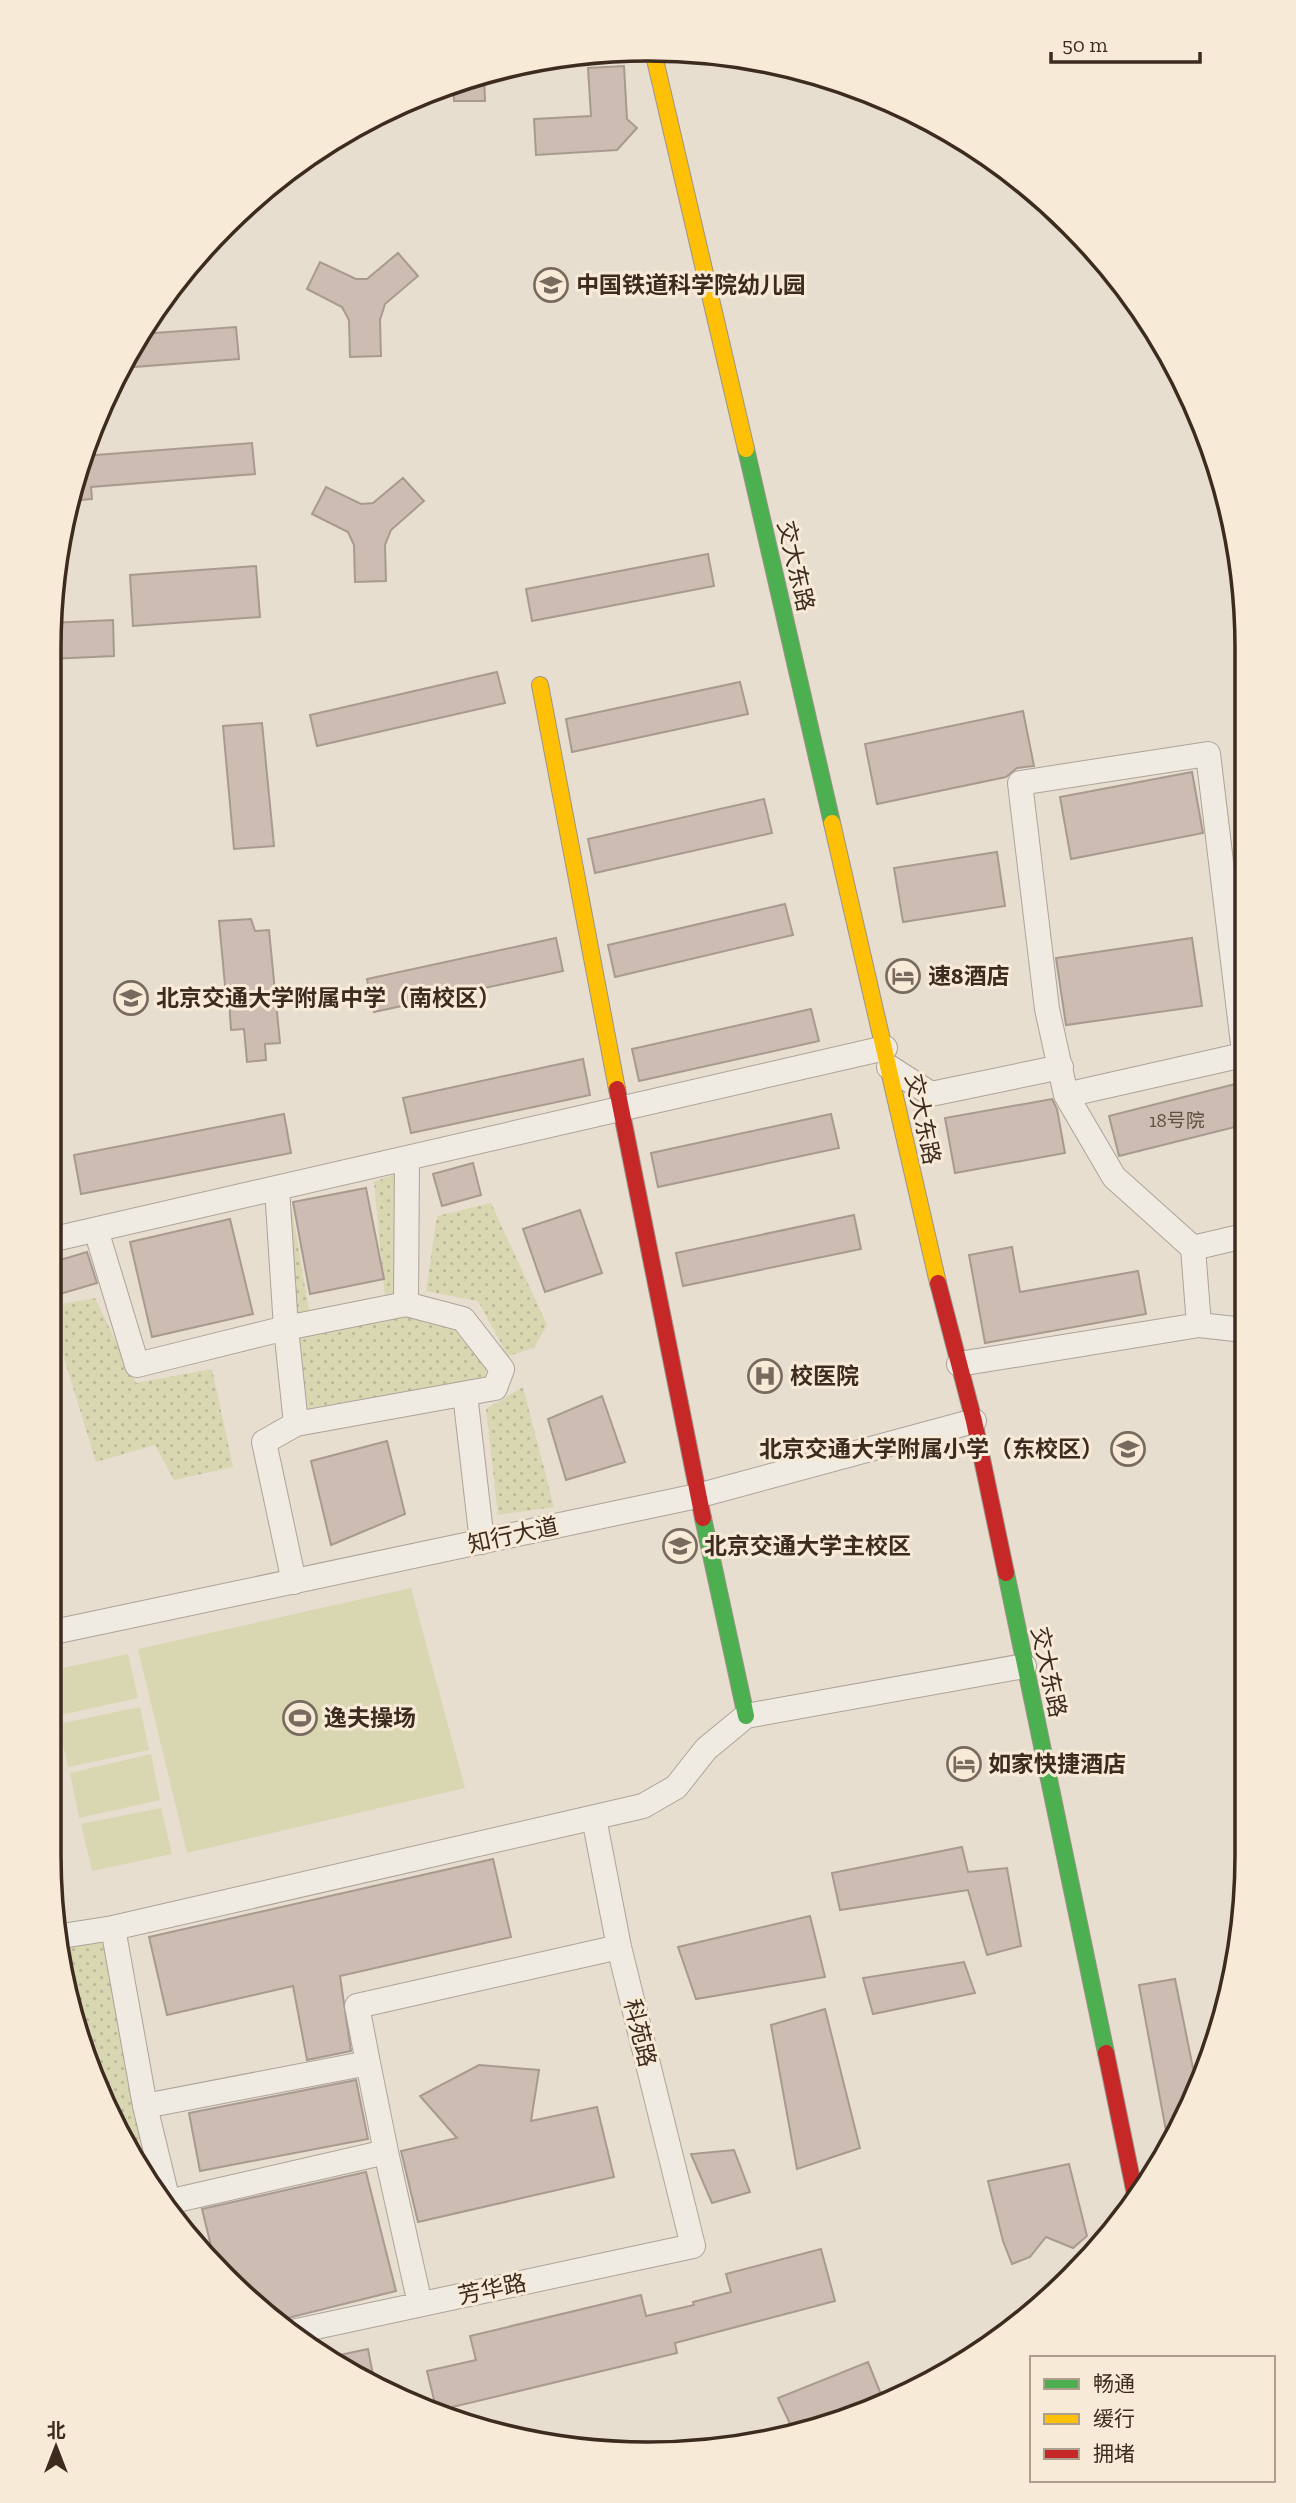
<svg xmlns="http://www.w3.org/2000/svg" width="1296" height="2503" viewBox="0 0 1296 2503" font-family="'Zilla Slab','Noto Sans SC',serif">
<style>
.grass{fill:#d9d6b2}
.park{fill:url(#park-dots)}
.building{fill:#ccbcb1;stroke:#a89a8f;stroke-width:2}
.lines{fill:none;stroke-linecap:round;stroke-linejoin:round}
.street-casing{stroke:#ada398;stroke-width:26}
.fast-casing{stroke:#9c9388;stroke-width:18}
.slow-casing{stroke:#9c9388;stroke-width:18}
.jam-casing{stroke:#9c9388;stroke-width:18}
.street{stroke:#efeae2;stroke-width:24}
.fast{stroke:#4caf50;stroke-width:16}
.slow{stroke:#ffc107;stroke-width:16}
.jam{stroke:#c62828;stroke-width:16}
.labels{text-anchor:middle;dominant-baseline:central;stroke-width:6;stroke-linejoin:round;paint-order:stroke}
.number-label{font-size:19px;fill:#614f44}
.poi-label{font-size:23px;font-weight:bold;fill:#3d2b20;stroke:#f7ebd7;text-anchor:start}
.street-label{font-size:23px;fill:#3d2b20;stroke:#f7ebd7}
.rim{fill:none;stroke:#3d2b20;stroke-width:3.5}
</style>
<defs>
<pattern id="park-dots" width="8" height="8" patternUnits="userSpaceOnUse" patternTransform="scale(1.75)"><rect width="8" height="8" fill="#d9d6b2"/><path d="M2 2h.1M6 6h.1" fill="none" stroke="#bbb899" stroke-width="1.8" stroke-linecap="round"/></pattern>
</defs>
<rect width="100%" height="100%" fill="#e7ded0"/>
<path class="grass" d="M 411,1588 L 465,1788 L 187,1853 L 138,1649 Z
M 128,1654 L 138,1698 L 56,1716 L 49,1671 Z
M 140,1707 L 149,1750 L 68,1767 L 58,1724 Z
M 151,1754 L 160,1800 L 79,1818 L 70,1773 Z
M 161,1808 L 172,1854 L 92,1871 L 81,1824 Z"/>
<path class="park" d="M 398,1173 L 402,1292 L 385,1297 L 374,1182 Z
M 290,1199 L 310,1316 L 295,1318 Z
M 491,1203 L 547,1325 L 534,1348 L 508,1356 L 478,1301 L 426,1291 L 437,1216 Z
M 95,1298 L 136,1383 L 212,1369 L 233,1467 L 174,1480 L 155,1445 L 96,1462 L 50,1313 L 50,1306 Z
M 405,1312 L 453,1324 L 488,1366 L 484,1379 L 304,1409 L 294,1335 Z
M 523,1387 L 554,1507 L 498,1515 L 486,1409 Z
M 114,1935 L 143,2141 L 132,2143 L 81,2048 L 64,1944 Z"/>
<path class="building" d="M 624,66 L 627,119 L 637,128 L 617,150 L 536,155 L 534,119 L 591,116 L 588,68 Z
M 484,74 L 485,101 L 454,101 L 453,82 Z
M 398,253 L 418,276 L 385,304 L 380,320 L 381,356 L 350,357 L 349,320 L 342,307 L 307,289 L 320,262 L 356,279 L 367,279 Z
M 236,327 L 239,359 L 120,368 L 141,334 Z
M 252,443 L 255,474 L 91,487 L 92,499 L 68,501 L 83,456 Z
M 403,478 L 424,501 L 391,530 L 385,545 L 386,581 L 355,582 L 354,545 L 348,532 L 312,514 L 326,487 L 361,504 L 373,503 Z
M 708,554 L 714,586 L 532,621 L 526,589 Z
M 256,566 L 260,617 L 133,626 L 130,575 Z
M 113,620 L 114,656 L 50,659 L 50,623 Z
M 497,672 L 505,703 L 317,746 L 310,715 Z
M 740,682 L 748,714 L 572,752 L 566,719 Z
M 1023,711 L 1034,766 L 1017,768 L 1006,777 L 877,804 L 865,744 Z
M 262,723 L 274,846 L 234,849 L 223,726 Z
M 1192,772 L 1203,833 L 1071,859 L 1060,797 Z
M 764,799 L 772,833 L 595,873 L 588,839 Z
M 997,852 L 1005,906 L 903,922 L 894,868 Z
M 785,904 L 793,935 L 615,977 L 608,945 Z
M 251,919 L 255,931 L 269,930 L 280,1043 L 265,1044 L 266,1060 L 247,1062 L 244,1029 L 231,1030 L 228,985 L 225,985 L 219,921 Z
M 556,938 L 563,971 L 374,1012 L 367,979 Z
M 1192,938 L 1202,1006 L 1066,1025 L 1056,958 Z
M 811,1009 L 819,1041 L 639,1081 L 632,1049 Z
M 583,1059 L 590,1095 L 411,1133 L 403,1098 Z
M 1243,1082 L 1243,1125 L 1119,1156 L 1109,1116 Z
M 1052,1099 L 1057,1109 L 1065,1153 L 955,1173 L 945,1118 Z
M 284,1114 L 291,1153 L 81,1194 L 74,1155 Z
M 831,1114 L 839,1148 L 658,1187 L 651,1153 Z
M 473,1163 L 481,1195 L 442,1206 L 433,1174 Z
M 366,1188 L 384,1279 L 310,1294 L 293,1202 Z
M 580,1210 L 602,1273 L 545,1292 L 523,1229 Z
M 854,1215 L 861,1249 L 683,1286 L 676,1253 Z
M 230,1219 L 253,1314 L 152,1337 L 130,1242 Z
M 1012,1247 L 1020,1292 L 1138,1271 L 1146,1314 L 985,1343 L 969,1255 Z
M 87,1252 L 97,1283 L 50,1297 L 50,1263 Z
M 602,1396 L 625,1462 L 566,1480 L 548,1419 Z
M 387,1441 L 405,1514 L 331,1545 L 311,1461 Z
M 962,1847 L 968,1872 L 1007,1868 L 1021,1946 L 987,1955 L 968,1890 L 840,1910 L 832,1873 Z
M 493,1859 L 511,1937 L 340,1976 L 351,2051 L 307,2060 L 293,1986 L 167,2015 L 149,1937 Z
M 810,1916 L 825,1977 L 696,1999 L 678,1947 Z
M 964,1962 L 975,1993 L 873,2014 L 863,1978 Z
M 1175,1979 L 1197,2088 L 1185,2120 L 1169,2147 L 1139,1985 Z
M 825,2009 L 860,2148 L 797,2169 L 771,2025 Z
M 479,2065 L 539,2070 L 531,2121 L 597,2107 L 614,2177 L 418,2222 L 401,2151 L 457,2138 L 420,2096 Z
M 356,2080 L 368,2139 L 200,2171 L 189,2113 Z
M 734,2150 L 750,2192 L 712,2203 L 691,2154 Z
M 1069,2164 L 1087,2236 L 1073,2248 L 1046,2237 L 1030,2257 L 1012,2264 L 1003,2241 L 988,2181 Z
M 366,2172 L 396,2291 L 280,2320 L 214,2258 L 202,2209 Z
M 821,2249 L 835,2301 L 675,2343 L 677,2353 L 440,2410 L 436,2408 L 427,2371 L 476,2360 L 470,2336 L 641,2295 L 646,2316 L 694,2305 L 693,2302 L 731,2292 L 726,2274 Z
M 368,2349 L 374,2380 L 325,2358 Z
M 868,2362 L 885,2404 L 878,2408 L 792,2428 L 778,2398 Z"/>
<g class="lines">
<g class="street-casing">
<path id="street" d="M 889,1067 L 931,1094 L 1061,1067
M 1066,1095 L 1047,1009 L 1020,783 L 1208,754 L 1243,1044
M 96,1230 L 137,1365 L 286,1328 L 277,1188
M 50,1240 L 885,1048
M 1193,1248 L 1244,1236
M 1199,1325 L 1193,1248 L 1114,1177 L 1066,1095 L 1243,1055
M 959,1364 L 1199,1325 L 1244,1330
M 465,1394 L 482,1542
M 296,1424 L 495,1388 L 502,1369 L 463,1319 L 406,1304
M 294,1582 L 264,1442 L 296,1424 L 286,1328 L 406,1304 L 407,1158
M 49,1633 L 697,1496 L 974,1421
M 113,1928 L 145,2106 L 172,2218
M 62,1936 L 113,1928 L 643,1806 L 676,1787 L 706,1749 L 746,1716 L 1024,1666
M 368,2063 L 357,2006 L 619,1947
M 145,2106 L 368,2063 L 386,2152
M 168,2202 L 386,2152 L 420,2304
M 292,2332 L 693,2246 L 619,1947 L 594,1818"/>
</g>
<g class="fast-casing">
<path id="fast" d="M 746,449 L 832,823
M 703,1518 L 746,1716
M 1006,1573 L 1106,2053"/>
</g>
<g class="slow-casing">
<path id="slow" d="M 653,51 L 746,449
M 540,685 L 617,1089
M 832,823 L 938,1283"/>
</g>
<g class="jam-casing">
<path id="jam" d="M 617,1089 L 703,1518
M 938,1283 L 974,1421 L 1006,1573
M 1106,2053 L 1136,2199"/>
</g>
<use href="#street" class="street"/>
<use href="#fast" class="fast"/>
<use href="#slow" class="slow"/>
<use href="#jam" class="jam"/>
</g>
<defs>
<g id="school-ring" transform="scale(1.75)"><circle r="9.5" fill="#f7ebd7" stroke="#786a5e" stroke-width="1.5"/><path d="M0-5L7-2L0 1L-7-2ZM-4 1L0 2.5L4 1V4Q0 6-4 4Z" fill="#786a5e"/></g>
<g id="hotel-ring" transform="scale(1.75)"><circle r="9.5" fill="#f7ebd7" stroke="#786a5e" stroke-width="1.5"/><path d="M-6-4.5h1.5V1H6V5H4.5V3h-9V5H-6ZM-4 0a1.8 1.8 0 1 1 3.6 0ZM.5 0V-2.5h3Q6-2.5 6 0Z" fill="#786a5e"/></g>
<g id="hospital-ring" transform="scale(1.75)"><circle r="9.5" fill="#f7ebd7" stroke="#786a5e" stroke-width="1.5"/><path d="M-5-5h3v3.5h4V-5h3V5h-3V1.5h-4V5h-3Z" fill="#786a5e"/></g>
<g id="university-ring" transform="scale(1.75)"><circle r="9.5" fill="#f7ebd7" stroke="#786a5e" stroke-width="1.5"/><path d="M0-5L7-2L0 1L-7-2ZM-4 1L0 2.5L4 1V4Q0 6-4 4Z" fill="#786a5e"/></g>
<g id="stadium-ring" transform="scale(1.75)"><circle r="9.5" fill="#f7ebd7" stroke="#786a5e" stroke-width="1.5"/><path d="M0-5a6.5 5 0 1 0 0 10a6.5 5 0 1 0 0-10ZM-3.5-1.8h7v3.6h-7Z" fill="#786a5e"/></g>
</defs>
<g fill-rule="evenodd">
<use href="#school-ring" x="551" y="285"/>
<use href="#hotel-ring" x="903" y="976"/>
<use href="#school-ring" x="131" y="998"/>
<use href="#hospital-ring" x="765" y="1376"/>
<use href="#school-ring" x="1128" y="1449"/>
<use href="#university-ring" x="680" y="1546"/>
<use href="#stadium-ring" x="300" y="1718"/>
<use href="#hotel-ring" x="964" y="1764"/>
</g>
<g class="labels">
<g class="number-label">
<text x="1177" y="1120">18号院</text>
</g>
<g class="poi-label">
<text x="576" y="285">中国铁道科学院幼儿园</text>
<text x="928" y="976">速8酒店</text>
<text x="156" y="998">北京交通大学附属中学（南校区）</text>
<text x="790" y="1376">校医院</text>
<text x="1104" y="1449" text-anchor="end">北京交通大学附属小学（东校区）</text>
<text x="704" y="1546">北京交通大学主校区</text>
<text x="324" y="1718">逸夫操场</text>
<text x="988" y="1764">如家快捷酒店</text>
</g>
<g class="street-label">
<text transform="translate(796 566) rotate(77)">交大东路</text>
<text transform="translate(923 1119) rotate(78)">交大东路</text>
<text transform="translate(513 1535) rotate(-12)">知行大道</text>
<text transform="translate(1049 1672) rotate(78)">交大东路</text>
<text transform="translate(640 2033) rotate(76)">科苑路</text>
<text transform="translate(492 2289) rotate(-12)">芳华路</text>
</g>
</g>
<path d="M0 0H1296V2503H0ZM648 61H648A587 587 0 0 1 1235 648V1855A587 587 0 0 1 648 2442H648A587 587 0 0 1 61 1855V648A587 587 0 0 1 648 61Z" fill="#f7ebd7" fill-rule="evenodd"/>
<path class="rim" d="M648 61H648A587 587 0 0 1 1235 648V1855A587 587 0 0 1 648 2442H648A587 587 0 0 1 61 1855V648A587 587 0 0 1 648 61Z"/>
<rect x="1030" y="2356" width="245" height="126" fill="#f7ebd7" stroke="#ad9e8e" stroke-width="2"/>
<rect x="1044" y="2379" width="35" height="10" fill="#4caf50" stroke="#ad9e8e" stroke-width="2"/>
<text x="1093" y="2391" font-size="21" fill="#3d2b20">畅通</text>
<rect x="1044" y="2414" width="35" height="10" fill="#ffc107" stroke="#ad9e8e" stroke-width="2"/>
<text x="1093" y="2426" font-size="21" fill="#3d2b20">缓行</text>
<rect x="1044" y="2449" width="35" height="10" fill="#c62828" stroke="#ad9e8e" stroke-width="2"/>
<text x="1093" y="2461" font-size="21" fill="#3d2b20">拥堵</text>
<g transform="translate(56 2447)" stroke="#f7ebd7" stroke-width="5" paint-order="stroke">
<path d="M0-5L12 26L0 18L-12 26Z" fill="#3d2b20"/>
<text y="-10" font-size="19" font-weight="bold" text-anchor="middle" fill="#3d2b20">北</text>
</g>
<path d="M1051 52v10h149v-10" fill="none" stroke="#3d2b20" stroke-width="3.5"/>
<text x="1062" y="52" font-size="21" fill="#3d2b20" stroke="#f7ebd7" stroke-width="5" paint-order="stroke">50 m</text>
</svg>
